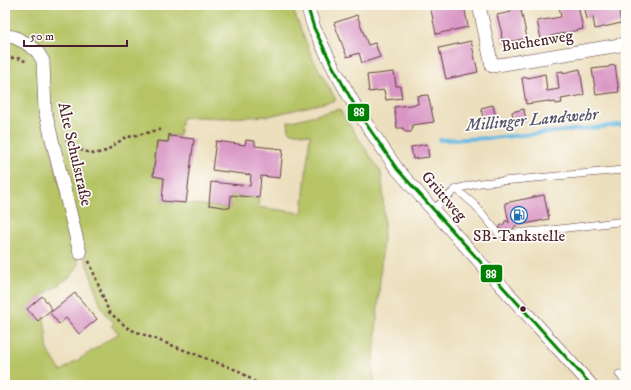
<svg xmlns="http://www.w3.org/2000/svg" width="631" height="390" viewBox="0 0 631 390" font-family="'IM FELL DW Pica',serif">
<style>
.green{fill:#b6c466;stroke:#807248}
.lines{fill:none;stroke-linecap:round;stroke-linejoin:round}
.stream{stroke:#66bae2;stroke-width:4}
.building{fill:#d995c5}
.service-casing{stroke:#623c41;stroke-width:8}
.minor-casing{stroke:#623c41;stroke-width:14}
.path{stroke:#623c41;stroke-width:2.5;stroke-dasharray:3 3;stroke-linecap:butt}
.service{stroke:#fff;stroke-width:7}
.minor{stroke:#fff;stroke-width:13}
.bus-1-casing{stroke:#fdfcf7;stroke-width:6}
.bus-1{stroke:#008000;stroke-width:3}
.bus-dot{fill:#4a1f2b;stroke:#fdfcf7;stroke-width:1.5}
.labels{text-anchor:middle;dominant-baseline:central;stroke-width:3.5;stroke-linejoin:round;paint-order:stroke}
.street-label{font-size:16px;fill:#4a1f2b;stroke:#fdfcf7}
.poi-label{font-size:16px;fill:#4a1f2b;stroke:#fdfcf7}
.water-label{font-size:17px;font-style:italic;fill:#54556b;stroke:#fdfcf7}
.line-badge{stroke:#fdfcf7;stroke-width:1.5}
.badge-label{font-size:11px;text-anchor:middle;font-weight:bold;fill:#fff}
</style>
<rect width="100%" height="100%" fill="#fdfcf7"/>
<filter id="ink" filterUnits="userSpaceOnUse"><feTurbulence type="fractalNoise" baseFrequency=".025" numOctaves="2"/><feDisplacementMap in="SourceGraphic" scale="8" xChannelSelector="R" yChannelSelector="G"/><feConvolveMatrix kernelMatrix="1 2 1 2 8 2 1 2 1" color-interpolation-filters="sRGB"/></filter>
<filter id="wash" filterUnits="userSpaceOnUse"><feTurbulence type="fractalNoise" baseFrequency=".012" numOctaves="4" result="noise"/><feDisplacementMap in="SourceGraphic" scale="16" xChannelSelector="R" yChannelSelector="G"/><feGaussianBlur stdDeviation="0.9" result="paint"/><feColorMatrix in="noise" values="0 0 0 0 0 0 0 0 0 0 0 0 0 0 0 0 0 1.4 0 .05"/><feComposite in="paint" operator="in"/></filter>
<g filter="url(#wash)">
<rect width="100%" height="100%" fill="#ecdfbe"/>
<path class="green" d="M 5,5 L 291,5 L 312,57 L 336,100 L 269,116 L 225,118 L 197,117 L 182,118 L 179,136 L 168,136 L 168,142 L 157,141 L 153,176 L 164,178 L 162,201 L 230,208 L 231,195 L 259,198 L 258,207 L 302,213 L 310,135 L 289,132 L 288,122 L 339,109 L 381,172 L 383,190 L 384,226 L 373,372 L 375,385 L 5,385 L 5,40 L 16,41 L 28,47 L 36,56 L 39,66 L 41,109 L 77,254 L 78,266 L 71,276 L 42,296 L 27,309 L 37,321 L 44,315 L 48,351 L 61,371 L 119,333 L 111,326 L 114,323 L 107,316 L 101,306 L 83,253 L 48,109 L 47,63 L 43,53 L 38,46 L 33,41 L 16,34 L 5,34 Z"/>
<g class="lines">
<path class="stream" d="M 440,140 L 491,138 L 584,129 L 626,124"/>
</g>
<g id="blocks">
<path class="building" d="M 430,5 L 464,5 L 468,27 L 436,34 Z
M 510,5 L 529,5 L 530,8 L 521,10 L 527,38 L 503,43 L 501,34 L 502,34 L 497,15 L 511,12 Z
M 563,5 L 578,5 L 583,29 L 551,36 L 551,37 L 541,39 L 537,21 L 561,17 L 559,6 Z
M 584,5 L 591,5 L 591,8 L 606,5 L 624,5 L 625,10 L 619,12 L 621,23 L 595,29 L 593,17 L 587,19 Z
M 357,15 L 368,45 L 375,43 L 380,57 L 362,63 L 359,53 L 347,57 L 334,23 Z
M 471,41 L 478,72 L 446,79 L 439,48 Z
M 615,65 L 619,92 L 596,95 L 592,69 L 609,67 L 609,66 Z
M 580,69 L 584,95 L 561,99 L 562,103 L 556,104 L 555,102 L 549,103 L 549,101 L 526,104 L 522,78 L 528,77 L 528,78 L 545,74 L 547,91 L 559,89 L 557,72 L 563,71 L 563,73 Z
M 394,72 L 396,86 L 400,86 L 402,98 L 386,100 L 384,90 L 369,92 L 367,75 Z
M 428,95 L 434,122 L 412,125 L 412,130 L 411,132 L 406,132 L 404,131 L 403,128 L 397,128 L 394,107 L 418,104 L 417,96 Z
M 493,105 L 497,123 L 485,126 L 481,108 Z
M 524,109 L 526,121 L 514,124 L 512,112 Z
M 169,134 L 170,136 L 194,139 L 186,203 L 162,201 L 164,178 L 153,176 L 157,141 L 168,142 Z
M 246,140 L 255,141 L 255,146 L 283,149 L 280,178 L 261,176 L 259,198 L 231,195 L 230,208 L 209,205 L 211,182 L 250,186 L 251,175 L 212,170 L 216,141 L 245,145 Z
M 427,144 L 429,157 L 413,159 L 411,147 Z
M 544,195 L 549,219 L 515,226 L 512,231 L 507,228 L 504,231 L 499,228 L 501,225 L 503,225 L 506,220 L 509,223 L 505,203 Z
M 75,293 L 97,319 L 79,334 L 66,318 L 59,324 L 50,313 Z
M 42,296 L 52,309 L 38,321 L 27,309 Z"/>
</g>
</g>
<g filter="url(#ink)">
<use href="#blocks" fill-opacity="0" stroke="#623c41" stroke-width="1"/>
<g class="lines">
<g class="service-casing">
<path id="service" d="M 456,189 L 475,205 L 499,234 L 551,230 L 626,221
M 433,210 L 456,189 L 480,183 L 623,170 L 626,172
M 619,374 L 626,382"/>
</g>
<g class="minor-casing">
<path id="minor" d="M 307,5 L 314,28 L 332,65 L 360,115 L 397,169 L 433,210 L 591,385
M 479,5 L 492,66 L 626,44
M 5,36 L 14,37 L 26,43 L 37,51 L 43,61 L 45,111 L 80,253"/>
</g>
<path class="path" d="M 5,58 L 17,58 L 28,62
M 66,139 L 77,149 L 94,154 L 106,151 L 124,138 L 163,129
M 89,261 L 109,312 L 129,329 L 239,371 L 255,382 L 259,385"/>
<use href="#service" class="service"/>
<use href="#minor" class="minor"/>
<g class="bus-1-casing">
<path id="bus-1" d="M 307,5 L 314,28 L 332,65 L 360,115 L 397,169 L 591,385"/>
</g>
<use href="#bus-1" class="bus-1"/>
</g>
</g>
<defs>
<g id="fuel-ring" transform="scale(0.9)"><circle r="9.5" fill="#fdfcf7" stroke="#1f6fb2" stroke-width="1.5"/><path d="M-5.5-6h7V0h2V4h1.3V-2.5L3-4.5l.8-.8L6-3V5H2.5V1h-1V6h-7ZM-4.2-4.7v3.2H.2V-4.7Z" fill="#1f6fb2"/></g>
</defs>
<g fill-rule="evenodd">
<use href="#fuel-ring" x="519" y="215"/>
</g>
<circle class="bus-dot" cx="523" cy="309" r="3.5"/>
<g class="labels">
<g class="street-label">
<text transform="translate(537 41) rotate(-9)">Buchenweg</text>
<text transform="translate(75 154) rotate(77)">Alte Schulstraße</text>
<text transform="translate(444 196) rotate(49)">Grüttweg</text>
</g>
<g class="poi-label">
<text x="519" y="236">SB-Tankstelle</text>
</g>
<g class="water-label">
<text transform="translate(532 120) rotate(-5)">Millinger Landwehr</text>
</g>
</g>
<g class="line-badge">
<rect x="347" y="103" width="23" height="19" rx="4" fill="#008000"/>
<rect x="480" y="264" width="23" height="19" rx="4" fill="#008000"/>
</g>
<g class="badge-label">
<text x="359" y="116">88</text>
<text x="491" y="278">88</text>
</g>
<rect width="631" height="390" fill="none" stroke="#fdfcf7" stroke-width="20"/>
<path d="M24 40v6h103v-6" fill="none" stroke="#4a1f2b" stroke-width="2"/>
<text x="30" y="40" font-size="12" fill="#4a1f2b" stroke="#fdfcf7" stroke-width="3" paint-order="stroke">50 m</text>
</svg>
